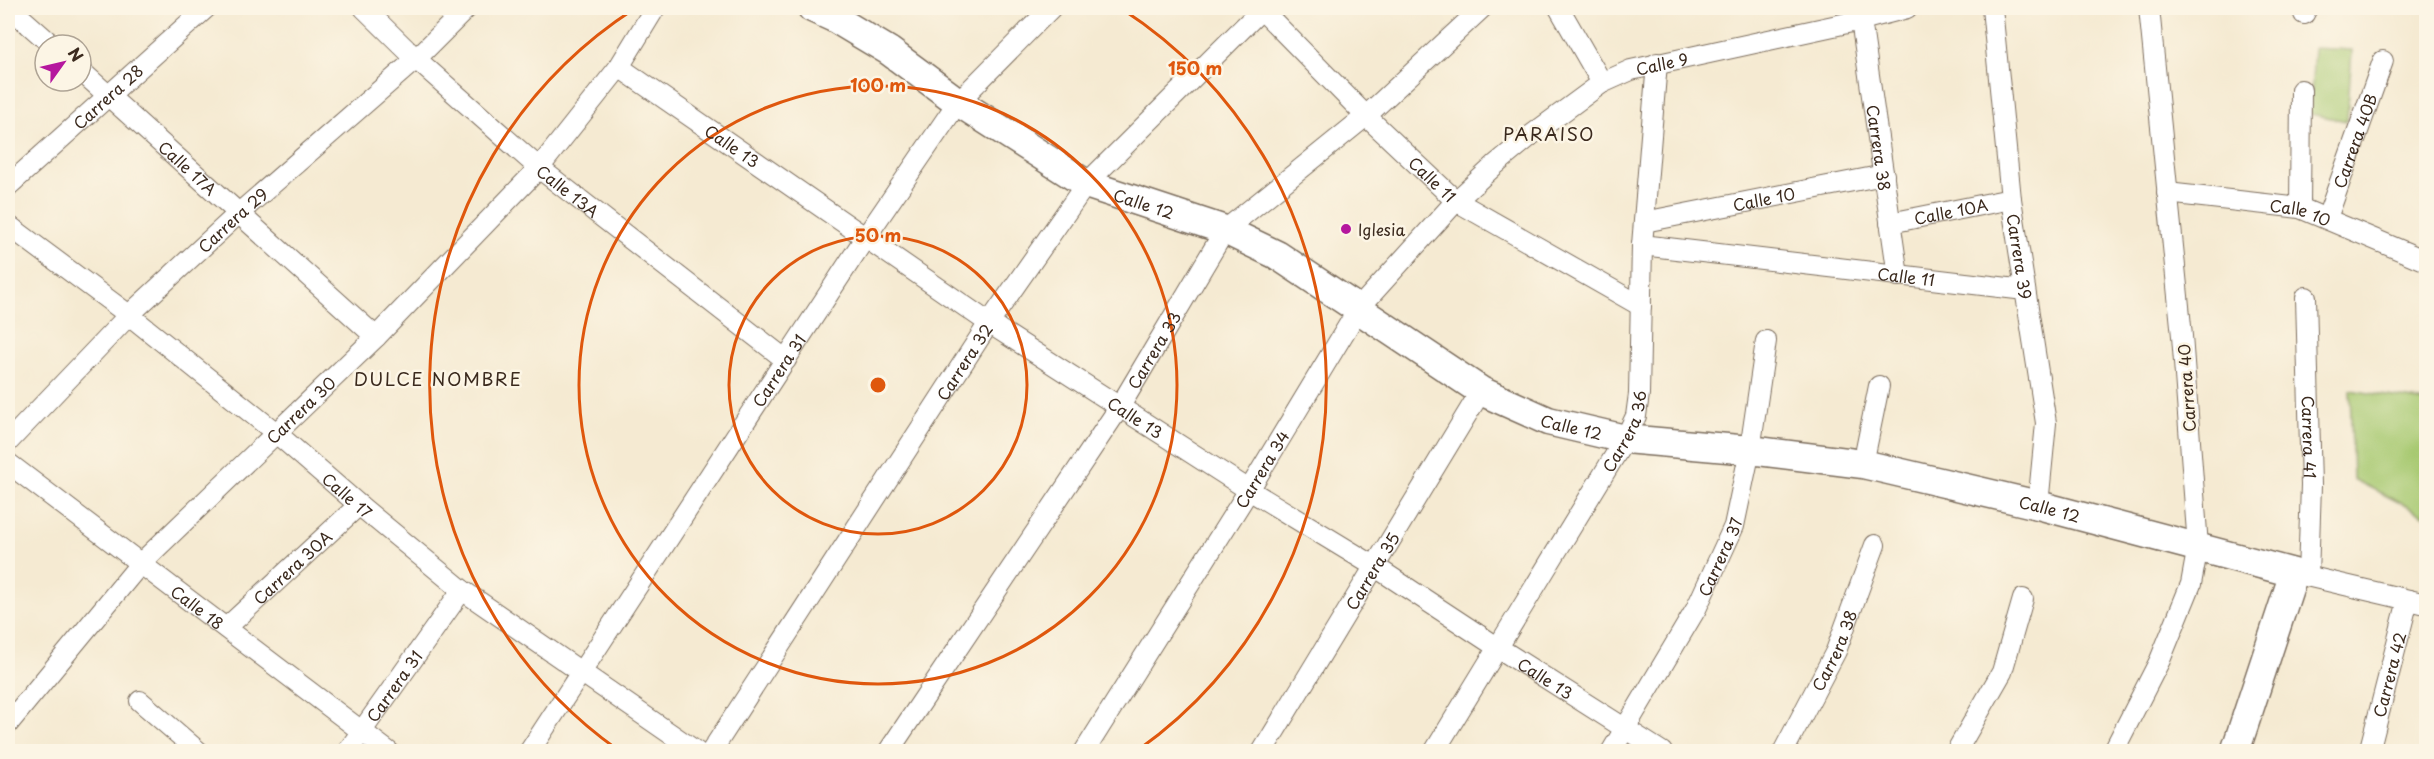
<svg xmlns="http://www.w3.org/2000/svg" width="2434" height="759" viewBox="0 0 2434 759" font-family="'Playpen Sans',sans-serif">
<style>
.green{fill:#a7c971;stroke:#717a48;stroke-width:1.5}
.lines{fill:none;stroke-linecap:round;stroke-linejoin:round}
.street-casing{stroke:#7c6d5d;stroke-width:22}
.secondary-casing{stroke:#7c6d5d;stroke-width:31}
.street{stroke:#fff;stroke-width:20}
.secondary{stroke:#fff;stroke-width:28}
.ring{fill:none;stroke:#df570d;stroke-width:3}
.poi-dot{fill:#b5179e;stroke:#fcf5e5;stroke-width:2}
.labels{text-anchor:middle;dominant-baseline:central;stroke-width:5;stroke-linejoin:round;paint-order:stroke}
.street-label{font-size:16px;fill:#3b2a1e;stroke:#fcf5e5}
.poi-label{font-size:16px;fill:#3b2a1e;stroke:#fcf5e5;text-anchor:start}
.neighbourhood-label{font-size:18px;letter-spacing:1.5px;fill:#3b2a1e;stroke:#fcf5e5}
.centre{fill:#df570d;stroke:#fcf5e5;stroke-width:3}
.ring-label{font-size:18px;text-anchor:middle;font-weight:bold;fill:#df570d;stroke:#fcf5e5;stroke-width:5;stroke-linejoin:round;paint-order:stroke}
</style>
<rect width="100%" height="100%" fill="#fcf5e5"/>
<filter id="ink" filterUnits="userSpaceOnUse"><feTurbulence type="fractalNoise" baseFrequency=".0167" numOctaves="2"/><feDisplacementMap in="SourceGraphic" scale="12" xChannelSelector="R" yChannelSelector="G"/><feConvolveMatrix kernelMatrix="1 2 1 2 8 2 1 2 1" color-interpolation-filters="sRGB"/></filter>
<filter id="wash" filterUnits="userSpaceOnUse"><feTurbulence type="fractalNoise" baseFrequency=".008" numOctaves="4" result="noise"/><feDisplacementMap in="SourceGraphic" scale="24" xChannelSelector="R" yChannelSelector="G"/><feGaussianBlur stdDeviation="1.35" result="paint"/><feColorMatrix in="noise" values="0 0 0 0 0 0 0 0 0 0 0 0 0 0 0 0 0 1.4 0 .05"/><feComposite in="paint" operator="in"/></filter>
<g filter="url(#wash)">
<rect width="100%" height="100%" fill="#f5ead2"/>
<path class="green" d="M 2314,48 L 2352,50 L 2347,121 L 2310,114 Z
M 2350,390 L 2426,402 L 2426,516 L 2353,479 Z"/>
</g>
<g filter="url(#ink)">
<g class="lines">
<g class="street-casing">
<g id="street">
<path d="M 10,8 L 52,45"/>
<path id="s1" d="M 364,8 L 416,59 L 539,168 L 786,360"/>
<path id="s2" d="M 1260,8 L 1366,116 L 1456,201 L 1641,306"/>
<path d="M 1559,8 L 1602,83"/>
<path id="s3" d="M 1992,8 L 2011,199 L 2046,423 L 2038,505"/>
<path d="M 2304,14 L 2307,8"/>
<path id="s4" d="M 1861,20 L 1898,276"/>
<path id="s5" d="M 619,67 L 989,323 L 1249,490 L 1374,566 L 1497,647 L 1662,752"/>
<path id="s6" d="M 81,71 L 376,337"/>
<path id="s7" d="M 8,186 L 206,8"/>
<path id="s8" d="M 2167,193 L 2300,208 L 2426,261"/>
<path d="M 2300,208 L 2301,90"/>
<path id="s9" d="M 2327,218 L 2383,61"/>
<path id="s10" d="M 1644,222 L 1884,175"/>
<path id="s11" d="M 1890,223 L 2011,199"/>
<path id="s12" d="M 8,225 L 129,315 L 275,432 L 359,505 L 462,590 L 697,752"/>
<path id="s13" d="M 1642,245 L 2025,290"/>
<path id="s14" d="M 2306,297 L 2311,485 L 2308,576"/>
<path id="s15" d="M 8,442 L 129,315 L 238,214 L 416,59 L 467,8"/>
<path id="s16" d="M 8,463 L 389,752"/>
<path d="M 1863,464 L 1879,386"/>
<path d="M 2298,574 L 2426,604"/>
<path id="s17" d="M 226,628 L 359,505"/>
<path d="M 140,701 L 199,752"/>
<path id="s18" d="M 8,724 L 140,564 L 376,337 L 539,168 L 619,67 L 655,8"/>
<path id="s19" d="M 347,752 L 462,590"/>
<path id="s20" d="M 529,752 L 865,238 L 958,102 L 1051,8"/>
<path id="s21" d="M 711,752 L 989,323 L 1086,184 L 1263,8"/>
<path id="s22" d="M 888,752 L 1119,408 L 1225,230 L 1366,116 L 1482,8"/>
<path id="s23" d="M 1084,752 L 1249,490 L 1359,308 L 1456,201 L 1495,165 L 1530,136 L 1602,83 L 1631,70 L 1861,20 L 1907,8"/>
<path id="s24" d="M 1262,752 L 1481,391"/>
<path id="s25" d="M 1434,752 L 1625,439 L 1636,416 L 1639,394 L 1642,245 L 1657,63"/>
<path id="s26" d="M 1611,752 L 1696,609 L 1734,526 L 1750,450 L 1766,341"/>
<path id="s27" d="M 1783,752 L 1836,651 L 1875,545"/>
<path d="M 1956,752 L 2002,672 L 2023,599"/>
<path d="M 2113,752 L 2160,660 L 2191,584 L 2198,546 L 2182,336 L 2149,8"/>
<path id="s28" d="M 2369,752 L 2408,600"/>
</g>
</g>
<g class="secondary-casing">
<g id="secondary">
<path id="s29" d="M 812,8 L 834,18 L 889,51 L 958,102 L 1086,184 L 1225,230 L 1277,255 L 1481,391 L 1548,421 L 1625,439 L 1750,450 L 1863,464 L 2038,505 L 2294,573 L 2235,752"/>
</g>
</g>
<use href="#street" class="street"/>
<use href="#secondary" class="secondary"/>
</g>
</g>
<g class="ring">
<circle cx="878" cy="385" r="149"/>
<circle cx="878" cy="385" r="299"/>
<path d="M618 750A448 448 0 0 1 634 9M1122 9A448 448 0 0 1 1138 750"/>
</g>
<circle class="poi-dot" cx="1346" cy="229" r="6"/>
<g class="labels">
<g class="street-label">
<text stroke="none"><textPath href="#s23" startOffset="918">Calle 9</textPath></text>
<text stroke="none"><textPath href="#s7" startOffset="134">Carrera 28</textPath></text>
<text stroke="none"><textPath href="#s9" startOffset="82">Carrera 40B</textPath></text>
<text stroke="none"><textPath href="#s5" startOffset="138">Calle 13</textPath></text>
<text stroke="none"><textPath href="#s4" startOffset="129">Carrera 38</textPath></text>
<text stroke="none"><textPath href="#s6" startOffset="144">Calle 17A</textPath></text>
<text stroke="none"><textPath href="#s2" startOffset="243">Calle 11</textPath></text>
<text stroke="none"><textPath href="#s1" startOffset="274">Calle 13A</textPath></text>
<text stroke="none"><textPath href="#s10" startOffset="122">Calle 10</textPath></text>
<text stroke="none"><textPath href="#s29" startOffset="387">Calle 12</textPath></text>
<text stroke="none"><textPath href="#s11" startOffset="62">Calle 10A</textPath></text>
<text stroke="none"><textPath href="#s8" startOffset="135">Calle 10</textPath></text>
<text stroke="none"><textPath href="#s15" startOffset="316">Carrera 29</textPath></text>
<text stroke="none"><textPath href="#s3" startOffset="250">Carrera 39</textPath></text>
<text stroke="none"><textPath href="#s13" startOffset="266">Calle 11</textPath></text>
<text stroke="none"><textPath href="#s22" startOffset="482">Carrera 33</textPath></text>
<text stroke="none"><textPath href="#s21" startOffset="465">Carrera 32</textPath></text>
<text stroke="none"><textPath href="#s20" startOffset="456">Carrera 31</textPath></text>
<text transform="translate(2186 388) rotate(-94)">Carrera 40</text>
<text stroke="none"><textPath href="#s18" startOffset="430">Carrera 30</textPath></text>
<text stroke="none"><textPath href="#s5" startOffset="624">Calle 13</textPath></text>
<text stroke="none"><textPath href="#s29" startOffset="873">Calle 12</textPath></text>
<text stroke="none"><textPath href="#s25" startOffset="374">Carrera 36</textPath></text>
<text stroke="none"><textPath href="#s14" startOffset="140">Carrera 41</textPath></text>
<text stroke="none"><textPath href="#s23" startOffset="334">Carrera 34</textPath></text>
<text stroke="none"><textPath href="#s12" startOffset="434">Calle 17</textPath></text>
<text stroke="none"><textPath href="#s29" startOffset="1359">Calle 12</textPath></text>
<text stroke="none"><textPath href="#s26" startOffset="224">Carrera 37</textPath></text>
<text stroke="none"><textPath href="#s17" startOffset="90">Carrera 30A</textPath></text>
<text stroke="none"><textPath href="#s24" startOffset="212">Carrera 35</textPath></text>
<text stroke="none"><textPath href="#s16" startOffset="238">Calle 18</textPath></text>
<text stroke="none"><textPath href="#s27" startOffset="114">Carrera 38</textPath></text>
<text stroke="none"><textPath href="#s28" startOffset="80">Carrera 42</textPath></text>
<text stroke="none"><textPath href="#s5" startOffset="1110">Calle 13</textPath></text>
<text stroke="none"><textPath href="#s19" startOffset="81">Carrera 31</textPath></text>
</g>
<g class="poi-label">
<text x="1358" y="229">Iglesia</text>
</g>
<g class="neighbourhood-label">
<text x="1549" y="133">PARAISO</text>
<text x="438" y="378">DULCE NOMBRE</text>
</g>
</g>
<circle cx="878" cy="385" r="9" class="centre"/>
<g class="ring-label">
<text x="1195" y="75">150 m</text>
<text x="878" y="92">100 m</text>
<text x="878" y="242">50 m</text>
</g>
<rect width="2434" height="759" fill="none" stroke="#fcf5e5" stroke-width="30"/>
<g transform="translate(63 63) rotate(56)"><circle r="28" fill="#fcf5e5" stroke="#afa495" stroke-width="1.5"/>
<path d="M0-4.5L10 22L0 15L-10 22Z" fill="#b5179e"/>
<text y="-9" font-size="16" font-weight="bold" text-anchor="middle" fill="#3b2a1e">N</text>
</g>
</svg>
